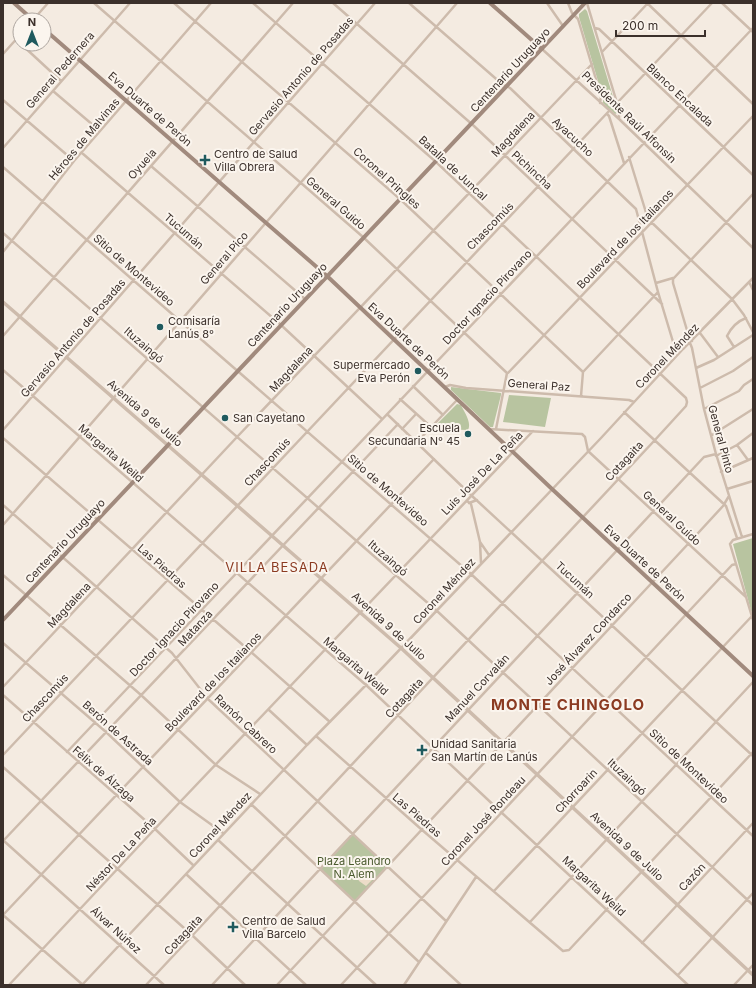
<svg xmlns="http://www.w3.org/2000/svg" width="756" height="988" viewBox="0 0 756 988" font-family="Inter,sans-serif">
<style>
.green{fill:#b8c4a0}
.plaza{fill:#ecdcc8}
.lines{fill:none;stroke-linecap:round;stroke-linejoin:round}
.minor{stroke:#cdbbac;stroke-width:2.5}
.tertiary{stroke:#cdbbac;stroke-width:3.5}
.secondary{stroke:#a18a7d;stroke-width:4}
.poi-dot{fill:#1f5a5e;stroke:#fbf5ee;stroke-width:1.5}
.labels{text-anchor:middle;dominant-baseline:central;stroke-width:4;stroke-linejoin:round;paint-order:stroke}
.street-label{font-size:11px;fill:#3b302b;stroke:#fbf5ee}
.poi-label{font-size:11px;fill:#3b302b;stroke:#fbf5ee;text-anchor:start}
.park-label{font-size:11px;fill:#4a5a2e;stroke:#fbf5ee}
.quarter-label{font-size:13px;letter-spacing:1px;fill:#8c3b22;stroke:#fbf5ee}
.district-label{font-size:15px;font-weight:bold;letter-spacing:1px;fill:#8c3b22;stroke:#fbf5ee}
</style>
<rect width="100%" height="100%" fill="#f4ebe1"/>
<path class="green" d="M 585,9 L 587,11 L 617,110 L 617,113 L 615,114 L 603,103 L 603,98 L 579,17 L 579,14 Z
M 451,387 L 501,393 L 501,395 L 493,427 L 490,427 L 451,390 Z
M 509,395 L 551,398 L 545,427 L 503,422 Z
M 457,404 L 461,405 C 464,412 472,422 468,430 L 432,429 Z
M 753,538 L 753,618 L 733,544 Z
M 352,834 L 387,866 L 355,901 L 320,869 Z"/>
<path class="plaza" d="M 359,871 L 367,872 L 373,879 L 366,886 L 359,881 L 356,874 Z"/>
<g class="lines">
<path class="minor" d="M 94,3 L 363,237 L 507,373
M 174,3 L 400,199 L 583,372
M 333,3 L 474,126 L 662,304
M 409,3 L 502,84 L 510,88 L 636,209 L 658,292 L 677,355
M 547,3 L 563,26
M 568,3 L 572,13 L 578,19 L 601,96 L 600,103
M 587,3 L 617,103 L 619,112 L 619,119
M 647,3 L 753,104
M 722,3 L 753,32
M 33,20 L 48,3
M 595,28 L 599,29 L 753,175
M 21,44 L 61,81
M 542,49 L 619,119 L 753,248
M 602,52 L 648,3
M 3,54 L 20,35
M 53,91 L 100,131
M 3,100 L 74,161
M 617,103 L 712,3
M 607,114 L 609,116 L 624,163
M 3,148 L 130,3
M 82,153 L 281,325 L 382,419
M 629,157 L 648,219 L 732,299 L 744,315 L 753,332
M 151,166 L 305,299
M 3,167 L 471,574 L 753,836
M 3,233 L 437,611 L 753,905
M 3,252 L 74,161 L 211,3
M 749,282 L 753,290
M 656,283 L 673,278
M 700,333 L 718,357
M 3,336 L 293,3
M 692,341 L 689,337 L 673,283 L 673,279 L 753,194
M 690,343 L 692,348 L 704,409 L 716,454 L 742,537
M 734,347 L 727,336 C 731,328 738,321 746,318
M 696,368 L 714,360 L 753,335
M 3,370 L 366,685 L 502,813 L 688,985
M 583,372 L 658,292
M 508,373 L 753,116
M 413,386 L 443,415
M 445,387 L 450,385 L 466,388 L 629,400 L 634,402
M 700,388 L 733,371 L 753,357
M 581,396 L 583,372
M 400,399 L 431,427
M 704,409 L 739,391 L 744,385 L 753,379
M 624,412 L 726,506 L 737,538
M 387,414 L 472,496 L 753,756
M 402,429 L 416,414
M 489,429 L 582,434 L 585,437 L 588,451 L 746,597
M 496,429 L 507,373
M 3,430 L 375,3
M 712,435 L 753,409
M 3,438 L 251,652 L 330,722
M 417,442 L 457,400
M 737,445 L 748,460
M 716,456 L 737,445 L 753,433
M 721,472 L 753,458
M 727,489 L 753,481
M 467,501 L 471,504 L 480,542
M 469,503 L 477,500
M 3,505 L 172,653 L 208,699 L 446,921
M 3,525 L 457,3
M 753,534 L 733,540 L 730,544 L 753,620
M 481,563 L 480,542 L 489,555
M 3,575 L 141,695 L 216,765 L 260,794
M 3,643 L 106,732 L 180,802 L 223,833
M 3,687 L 237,437 L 592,64
M 3,695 L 155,829 L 193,865
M 269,710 L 307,745
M 316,736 L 421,829 L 563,951 L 569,950 L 753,752
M 67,752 L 753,28
M 3,755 L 609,111
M 3,767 L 193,936 L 245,985
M 251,804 L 419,962
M 218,840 L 376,985
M 3,841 L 398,424
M 4,841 L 164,985
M 186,874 L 306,985
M 494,891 L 752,616
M 3,915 L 434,459
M 3,915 L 83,985
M 530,922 L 753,682
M 642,943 L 753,823
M 426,953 L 461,985
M 678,975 L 753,893
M 9,985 L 180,802 L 533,431
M 82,985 L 307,745 L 366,685 L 601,438 L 683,349 L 753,278
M 146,985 L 654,441 L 686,406 L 687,402 L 686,398 L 435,161 L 253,3
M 212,985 L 704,457 L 716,454
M 277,985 L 688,544 L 723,506 L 729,496
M 341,985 L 732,565 L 736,564
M 404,985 L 476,877
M 734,985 L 753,965"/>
<path class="tertiary" d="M 3,302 L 401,648 L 753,975"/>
<path class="secondary" d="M 14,3 L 33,20
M 490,3 L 542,49
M 44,29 L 327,276 L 552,489 L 753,676
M 3,620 L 585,3"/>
</g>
<g class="poi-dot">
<path d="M203 154h4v4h4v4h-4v4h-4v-4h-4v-4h4z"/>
<circle cx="160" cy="327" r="4"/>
<circle cx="418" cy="371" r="4"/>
<circle cx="225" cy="418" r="4"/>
<circle cx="468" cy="434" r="4"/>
<path d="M420 744h4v4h4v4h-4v4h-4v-4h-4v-4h4z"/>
<path d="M231 921h4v4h4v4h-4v4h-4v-4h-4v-4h4z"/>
</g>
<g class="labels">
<g class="street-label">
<text transform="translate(60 70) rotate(-49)">General Pedernera</text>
<text transform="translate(510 70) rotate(-47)">Centenario Uruguayo</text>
<text transform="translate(301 76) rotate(-49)">Gervasio Antonio de Posadas</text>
<text transform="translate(680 95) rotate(43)">Blanco Encalada</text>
<text transform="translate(150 109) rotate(41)">Eva Duarte de Perón</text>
<text transform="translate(629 117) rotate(44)">Presidente Raúl Alfonsín</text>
<text transform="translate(513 134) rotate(-47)">Magdalena</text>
<text transform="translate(573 137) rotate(43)">Ayacucho</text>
<text transform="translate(84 139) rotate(-50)">Héroes de Malvinas</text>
<text transform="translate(142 164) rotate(-49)">Oyuela</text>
<text transform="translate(453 168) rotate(43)">Batalla de Juncal</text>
<text transform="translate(532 170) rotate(43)">Pichincha</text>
<text transform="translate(387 178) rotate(42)">Coronel Pringles</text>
<text transform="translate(336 203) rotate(41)">General Guido</text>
<text transform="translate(490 226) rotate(-46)">Chascomús</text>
<text transform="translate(184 231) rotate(41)">Tucumán</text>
<text transform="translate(625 239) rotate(-46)">Boulevard de los Italianos</text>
<text transform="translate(224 258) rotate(-49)">General Pico</text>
<text transform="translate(134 270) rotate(41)">Sitio de Montevideo</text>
<text transform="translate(487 297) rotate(-47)">Doctor Ignacio Pirovano</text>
<text transform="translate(287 305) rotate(-47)">Centenario Uruguayo</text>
<text transform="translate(73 338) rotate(-49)">Gervasio Antonio de Posadas</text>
<text transform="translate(409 341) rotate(43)">Eva Duarte de Perón</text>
<text transform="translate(144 345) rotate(41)">Ituzaingó</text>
<text transform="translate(667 356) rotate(-46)">Coronel Méndez</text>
<text transform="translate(291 369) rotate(-47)">Magdalena</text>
<text transform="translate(539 385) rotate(4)">General Paz</text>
<text transform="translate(145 413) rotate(41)">Avenida 9 de Julio</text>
<text transform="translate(721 439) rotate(75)">General Pinto</text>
<text transform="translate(111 453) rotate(41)">Margarita Weild</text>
<text transform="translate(624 461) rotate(-47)">Cotagaita</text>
<text transform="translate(267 462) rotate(-47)">Chascomús</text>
<text transform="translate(482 473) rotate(-46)">Luis José De La Peña</text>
<text transform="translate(388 490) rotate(41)">Sitio de Montevideo</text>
<text transform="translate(672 518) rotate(43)">General Guido</text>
<text transform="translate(65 541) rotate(-47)">Centenario Uruguayo</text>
<text transform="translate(388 558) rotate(41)">Ituzaingó</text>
<text transform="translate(645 563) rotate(43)">Eva Duarte de Perón</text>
<text transform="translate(162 566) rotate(41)">Las Piedras</text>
<text transform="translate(575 580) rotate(43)">Tucumán</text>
<text transform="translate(444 591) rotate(-47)">Coronel Méndez</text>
<text transform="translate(69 605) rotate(-47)">Magdalena</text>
<text transform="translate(389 626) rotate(42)">Avenida 9 de Julio</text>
<text transform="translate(195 628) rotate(-47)">Matanza</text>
<text transform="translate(174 629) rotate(-47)">Doctor Ignacio Pirovano</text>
<text transform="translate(588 639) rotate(-47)">José Álvarez Condarco</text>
<text transform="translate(356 666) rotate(41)">Margarita Weild</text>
<text transform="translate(213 682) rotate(-46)">Boulevard de los Italianos</text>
<text transform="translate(477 688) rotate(-47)">Manuel Corvalán</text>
<text transform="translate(45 698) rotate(-47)">Chascomús</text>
<text transform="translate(404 698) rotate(-47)">Cotagaita</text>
<text transform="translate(246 724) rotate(43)">Ramón Cabrero</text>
<text transform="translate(118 733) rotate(42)">Berón de Astrada</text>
<text transform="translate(689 766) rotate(43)">Sitio de Montevideo</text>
<text transform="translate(104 774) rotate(41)">Félix de Álzaga</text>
<text transform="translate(627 777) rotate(43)">Ituzaingó</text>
<text transform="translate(576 791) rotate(-47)">Chorroarin</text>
<text transform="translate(417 815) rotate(41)">Las Piedras</text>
<text transform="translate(483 821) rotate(-47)">Coronel José Rondeau</text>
<text transform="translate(220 825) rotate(-47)">Coronel Méndez</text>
<text transform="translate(627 846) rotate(43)">Avenida 9 de Julio</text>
<text transform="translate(121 854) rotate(-47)">Néstor De La Peña</text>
<text transform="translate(692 877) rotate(-47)">Cazón</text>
<text transform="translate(594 886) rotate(43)">Margarita Weild</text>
<text transform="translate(116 930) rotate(42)">Álvar Núñez</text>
<text transform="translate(183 935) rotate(-47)">Cotagaita</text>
</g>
<g class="poi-label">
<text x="214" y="154">Centro de Salud<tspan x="214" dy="13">Villa Obrera</tspan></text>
<text x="168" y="321">Comisaría<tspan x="168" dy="13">Lanús 8°</tspan></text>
<text x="410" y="365" text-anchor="end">Supermercado<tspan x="410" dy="13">Eva Perón</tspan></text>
<text x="233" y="418">San Cayetano</text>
<text x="460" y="428" text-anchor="end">Escuela<tspan x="460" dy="13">Secundaria N° 45</tspan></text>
<text x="431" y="744">Unidad Sanitaria<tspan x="431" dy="13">San Martín de Lanús</tspan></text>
<text x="242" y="921">Centro de Salud<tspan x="242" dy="13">Villa Barcelo</tspan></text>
</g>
<g class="park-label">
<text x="354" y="861">Plaza Leandro<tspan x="354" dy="13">N. Alem</tspan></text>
</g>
<g class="quarter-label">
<text x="277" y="567">VILLA BESADA</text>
</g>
<g class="district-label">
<text x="568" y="704">MONTE CHINGOLO</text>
</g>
</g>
<rect width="756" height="988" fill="none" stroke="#3b302b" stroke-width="8"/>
<g transform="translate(32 32)"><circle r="19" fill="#fbf5ee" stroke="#aea6a0"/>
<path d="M0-3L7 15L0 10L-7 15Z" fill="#1f5a5e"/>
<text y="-6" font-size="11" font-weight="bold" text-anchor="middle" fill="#3b302b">N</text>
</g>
<path d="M616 30v6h89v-6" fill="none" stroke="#3b302b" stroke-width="2"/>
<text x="622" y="30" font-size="12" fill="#3b302b" stroke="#fbf5ee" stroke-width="3" paint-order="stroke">200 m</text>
</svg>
